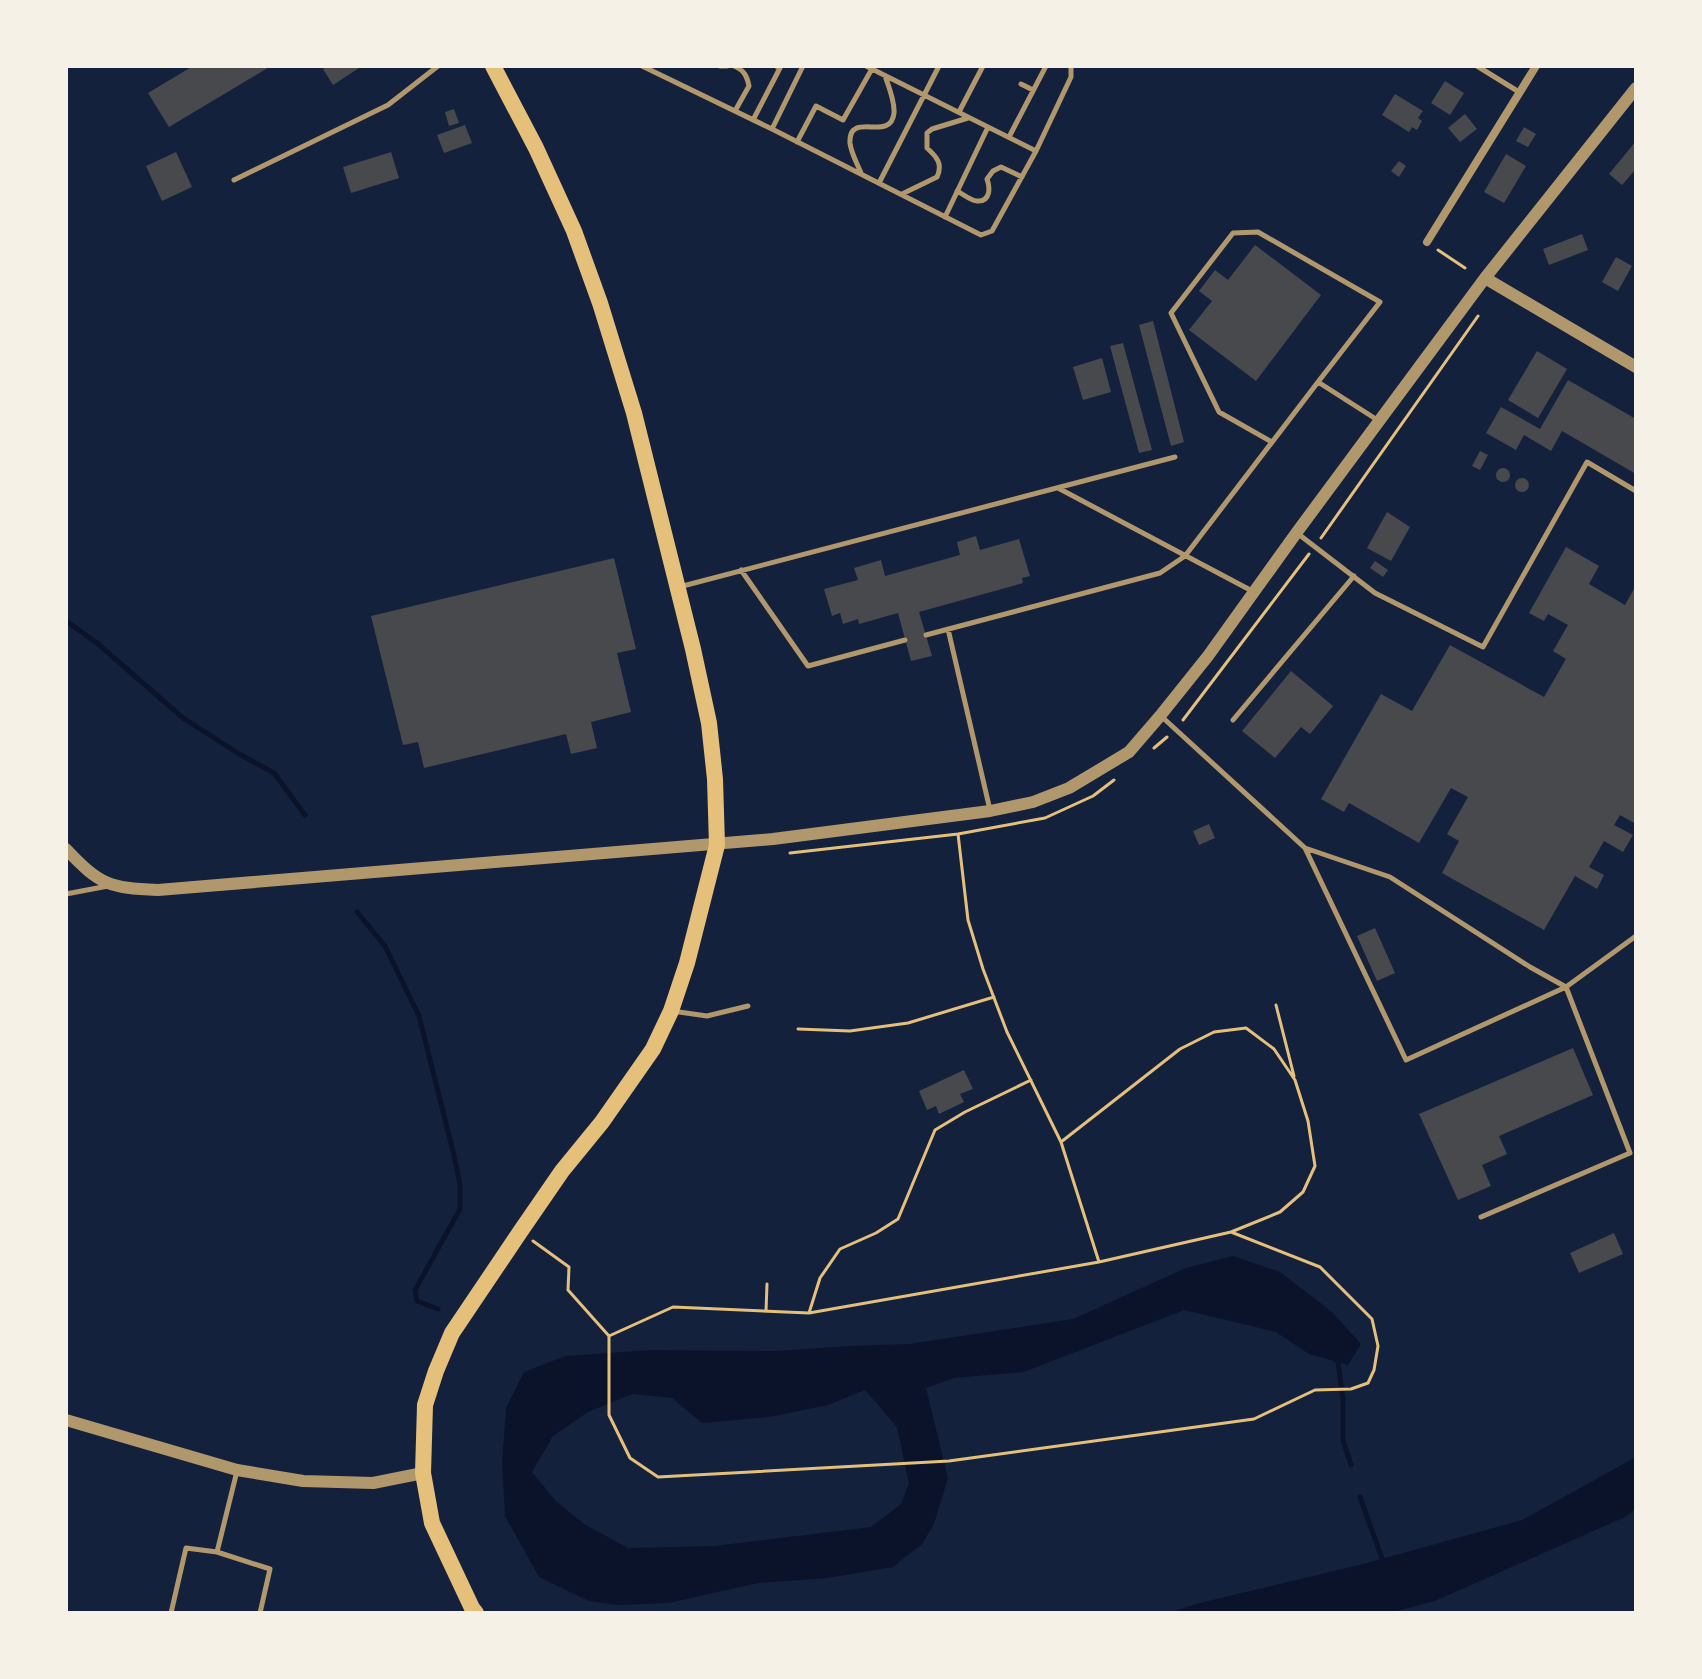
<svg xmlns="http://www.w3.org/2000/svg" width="1702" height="1679" viewBox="0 0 1702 1679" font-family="Barlow,sans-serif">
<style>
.water{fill:#0b132b;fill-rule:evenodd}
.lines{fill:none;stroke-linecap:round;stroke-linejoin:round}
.stream{stroke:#0b132b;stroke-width:5}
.building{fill:#48494c}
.path{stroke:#e5c07b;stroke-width:3}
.service{stroke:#b1986c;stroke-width:5}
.minor{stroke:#b1986c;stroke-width:8}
.tertiary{stroke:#b1986c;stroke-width:12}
.primary{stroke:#e5c07b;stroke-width:16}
</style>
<rect width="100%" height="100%" fill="#14213d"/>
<path class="water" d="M 1233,1256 L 1280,1272 L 1332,1312 L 1361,1344 L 1348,1365 L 1309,1354 L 1276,1332 L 1184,1310 L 1024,1372 L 954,1378 L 926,1388 L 948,1478 L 934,1524 L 922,1544 L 893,1567 L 828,1578 L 758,1583 L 669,1603 L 617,1605 L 589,1601 L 539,1577 L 505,1516 L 502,1462 L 506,1408 L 524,1372 L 565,1356 L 651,1350 L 775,1351 L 849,1346 L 909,1344 L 1073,1319 L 1186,1268 ZM 865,1390 L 897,1427 L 909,1483 L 901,1504 L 871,1527 L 714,1546 L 628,1548 L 584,1524 L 556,1501 L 532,1472 L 553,1436 L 588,1412 L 632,1394 L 672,1398 L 702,1423 L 769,1417 L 828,1405 Z
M 1636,1457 L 1636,1509 L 1625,1517 L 1435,1601 L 1389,1613 L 1169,1613 L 1196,1604 L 1367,1563 L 1522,1520 Z"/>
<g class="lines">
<path class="stream" d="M 66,621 L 97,643 L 183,718 L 241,755 L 274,773 L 305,815
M 357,912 L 385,946 L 419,1016 L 454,1155 L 460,1185 L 460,1209 L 415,1290 L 417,1301 L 438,1309
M 1335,1359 L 1338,1362 L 1343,1400 L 1343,1440 L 1351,1465
M 1360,1497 L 1384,1564"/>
</g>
<path class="building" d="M 193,66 L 271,66 L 169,127 L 148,93 Z
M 328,66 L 358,66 L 359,68 L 333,85 L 323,69 Z
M 1445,81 L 1464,93 L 1450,115 L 1431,103 Z
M 1395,94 L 1423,111 L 1418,118 L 1422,121 L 1417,130 L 1412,127 L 1409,132 L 1382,115 Z
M 454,109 L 459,123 L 449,126 L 445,112 Z
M 1465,114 L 1477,129 L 1460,142 L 1448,128 Z
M 465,125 L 472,143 L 444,153 L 437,135 Z
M 1524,127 L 1536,134 L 1528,147 L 1516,141 Z
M 1636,141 L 1636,169 L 1622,185 L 1609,174 Z
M 176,152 L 192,187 L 162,201 L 146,166 Z
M 391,152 L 399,178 L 351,193 L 343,167 Z
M 1506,154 L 1526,166 L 1504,203 L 1484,192 Z
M 1399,161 L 1406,166 L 1399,177 L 1391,171 Z
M 1582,234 L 1588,250 L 1549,265 L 1543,249 Z
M 1255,245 L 1321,295 L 1256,381 L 1189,330 L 1212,301 L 1199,291 L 1215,270 L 1228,280 Z
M 1616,257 L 1632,266 L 1618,291 L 1602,282 Z
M 1153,321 L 1184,442 L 1171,446 L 1139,325 Z
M 1123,343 L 1152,450 L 1139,453 L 1110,346 Z
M 1537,351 L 1567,369 L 1538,418 L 1508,400 Z
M 1102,358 L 1111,392 L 1083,400 L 1073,367 Z
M 1568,380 L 1636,419 L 1636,474 L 1562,431 L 1551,451 L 1524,435 L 1516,450 L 1486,433 L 1501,407 L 1540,429 Z
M 1480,451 L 1488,455 L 1480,470 L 1472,466 Z
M1496 475a7 7 0 1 1 14 0a7 7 0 1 1-14 0Z
M1515 485a7 7 0 1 1 14 0a7 7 0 1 1-14 0Z
M 1387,512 L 1410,527 L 1391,561 L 1367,548 Z
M 976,536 L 980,550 L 1019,539 L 1030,576 L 1022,578 L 1023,583 L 919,612 L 932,656 L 911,661 L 898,613 L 859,624 L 858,619 L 843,624 L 840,613 L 832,616 L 824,589 L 858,580 L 854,568 L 881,560 L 885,576 L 960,555 L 957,542 Z
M 1566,547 L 1599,566 L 1589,584 L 1625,605 L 1636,585 L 1636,824 L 1620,815 L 1614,825 L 1633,835 L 1623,852 L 1604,841 L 1589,867 L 1604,875 L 1597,889 L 1575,876 L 1544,930 L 1442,873 L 1459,841 L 1447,834 L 1468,797 L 1451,788 L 1419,843 L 1349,803 L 1344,812 L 1321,799 L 1381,694 L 1412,711 L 1450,645 L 1544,697 L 1566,659 L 1553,651 L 1568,625 L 1548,614 L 1544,621 L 1529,613 Z
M 614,558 L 636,649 L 617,653 L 631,712 L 591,722 L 597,748 L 571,754 L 566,734 L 424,768 L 418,742 L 403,745 L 371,616 Z
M 1375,561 L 1388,570 L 1383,577 L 1370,568 Z
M 1291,671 L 1333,706 L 1310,734 L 1301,727 L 1275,758 L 1242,731 Z
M 1209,824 L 1215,838 L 1199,845 L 1193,831 Z
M 1375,928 L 1395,973 L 1377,981 L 1357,936 Z
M 1573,1048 L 1593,1095 L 1499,1136 L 1507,1154 L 1482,1165 L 1491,1186 L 1458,1200 L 1419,1114 Z
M 964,1070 L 973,1089 L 960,1094 L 964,1102 L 939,1114 L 936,1106 L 927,1110 L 919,1091 Z
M 1614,1233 L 1623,1254 L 1579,1273 L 1570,1253 Z"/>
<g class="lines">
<path class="path" d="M 1438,250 L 1465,268
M 1321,538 L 1478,316
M 1183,720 L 1309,554
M 1154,748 L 1167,737
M 958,834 L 968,920 L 983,969 L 1007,1032 L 1061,1142
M 790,853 L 958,834 L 1045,818 L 1093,796 L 1114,780
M 1276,1005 L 1294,1076
M 798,1029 L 850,1031 L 908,1023 L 994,997
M 533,1241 L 569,1267 L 568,1290 L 609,1336
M 1099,1262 L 1061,1142 L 1180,1049 L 1214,1032 L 1246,1028 L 1274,1049 L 1295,1080 L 1308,1121 L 1315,1166 L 1303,1192 L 1280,1212 L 1231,1232 L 1099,1262 L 809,1313 L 673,1307 L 609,1336 L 609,1415 L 630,1458 L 658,1477 L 949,1461 L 1254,1419 L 1315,1390 L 1351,1389 L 1368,1383 L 1374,1370 L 1378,1346 L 1372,1319 L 1320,1267 L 1231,1232
M 766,1311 L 767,1284
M 809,1313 L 820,1278 L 840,1249 L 876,1233 L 898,1219 L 935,1130 L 965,1112 L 1031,1080"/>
<path class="service" d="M 642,66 L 772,129 L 981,235 L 992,231 L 1036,151 L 1071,77 L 1071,66
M 720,66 L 727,66
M 734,66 C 744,70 747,76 749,86 L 735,111
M 866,66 L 1036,151
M 1477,66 L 1519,92
M 1021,84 L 1033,90
M 959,112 L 983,66
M 753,120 L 780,68 L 776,66
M 772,129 L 803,66
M 1009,137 L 1046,66
M 797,142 L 816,106 L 843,120 L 873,67
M 861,173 C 857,163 851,153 850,143 C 848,110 891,143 894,113 C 895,102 889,87 885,76
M 234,180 L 388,105 L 438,66
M 879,183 L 939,66
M 957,191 C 963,194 971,201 977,201 C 991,202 990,187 987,179 L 993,171 L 1001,167 L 1022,177
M 902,194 L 937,177 C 943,164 937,157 927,148 L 927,133 L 932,129 L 968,118
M 945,217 L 988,127
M 1272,442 L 1219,412 L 1171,313 L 1233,233 L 1258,232 L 1380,302 L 1318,382
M 1058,488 L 1254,592
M 1297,533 L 1375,593 L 1483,647 L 1587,462 L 1636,491
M 741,570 L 808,666 L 905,640
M 679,587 L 1175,457
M 948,629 L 990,810
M 926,635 L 1160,573 L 1185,556 L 1318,382 L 1379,421
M 1161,716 L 1305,848 L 1390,877 L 1530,967 L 1566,987 L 1636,936
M 1233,720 L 1354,576
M 1305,848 L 1406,1060 L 1566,987 L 1630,1153 L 1481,1217
M 66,894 L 108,886
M 672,1011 L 707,1016 L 748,1006
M 217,1552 L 237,1471
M 171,1613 L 186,1548 L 217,1552 L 270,1569 L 260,1613"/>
<path class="minor" d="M 1427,242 L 1536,66"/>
<path class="tertiary" d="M 1485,278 L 1636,367
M 66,849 C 100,885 109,888 158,890 L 773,839 L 990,811 L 1033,802 L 1069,788 L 1129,752 L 1160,716 L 1208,656 L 1297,532 L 1485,278 L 1636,88
M 66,1420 L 237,1470 L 303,1481 L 373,1483 L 423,1473"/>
<path class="primary" d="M 476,1613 L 472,1608 L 432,1523 L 423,1473 L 425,1405 L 436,1371 L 452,1333 L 520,1232 L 562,1171 L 602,1122 L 653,1049 L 671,1011 L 687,963 L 717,845 L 715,779 L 709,723 L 693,649 L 634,413 L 600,303 L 574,231 L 536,148 L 493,66"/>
</g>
<rect width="1702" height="1679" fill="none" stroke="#f6f1e7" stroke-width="136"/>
</svg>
